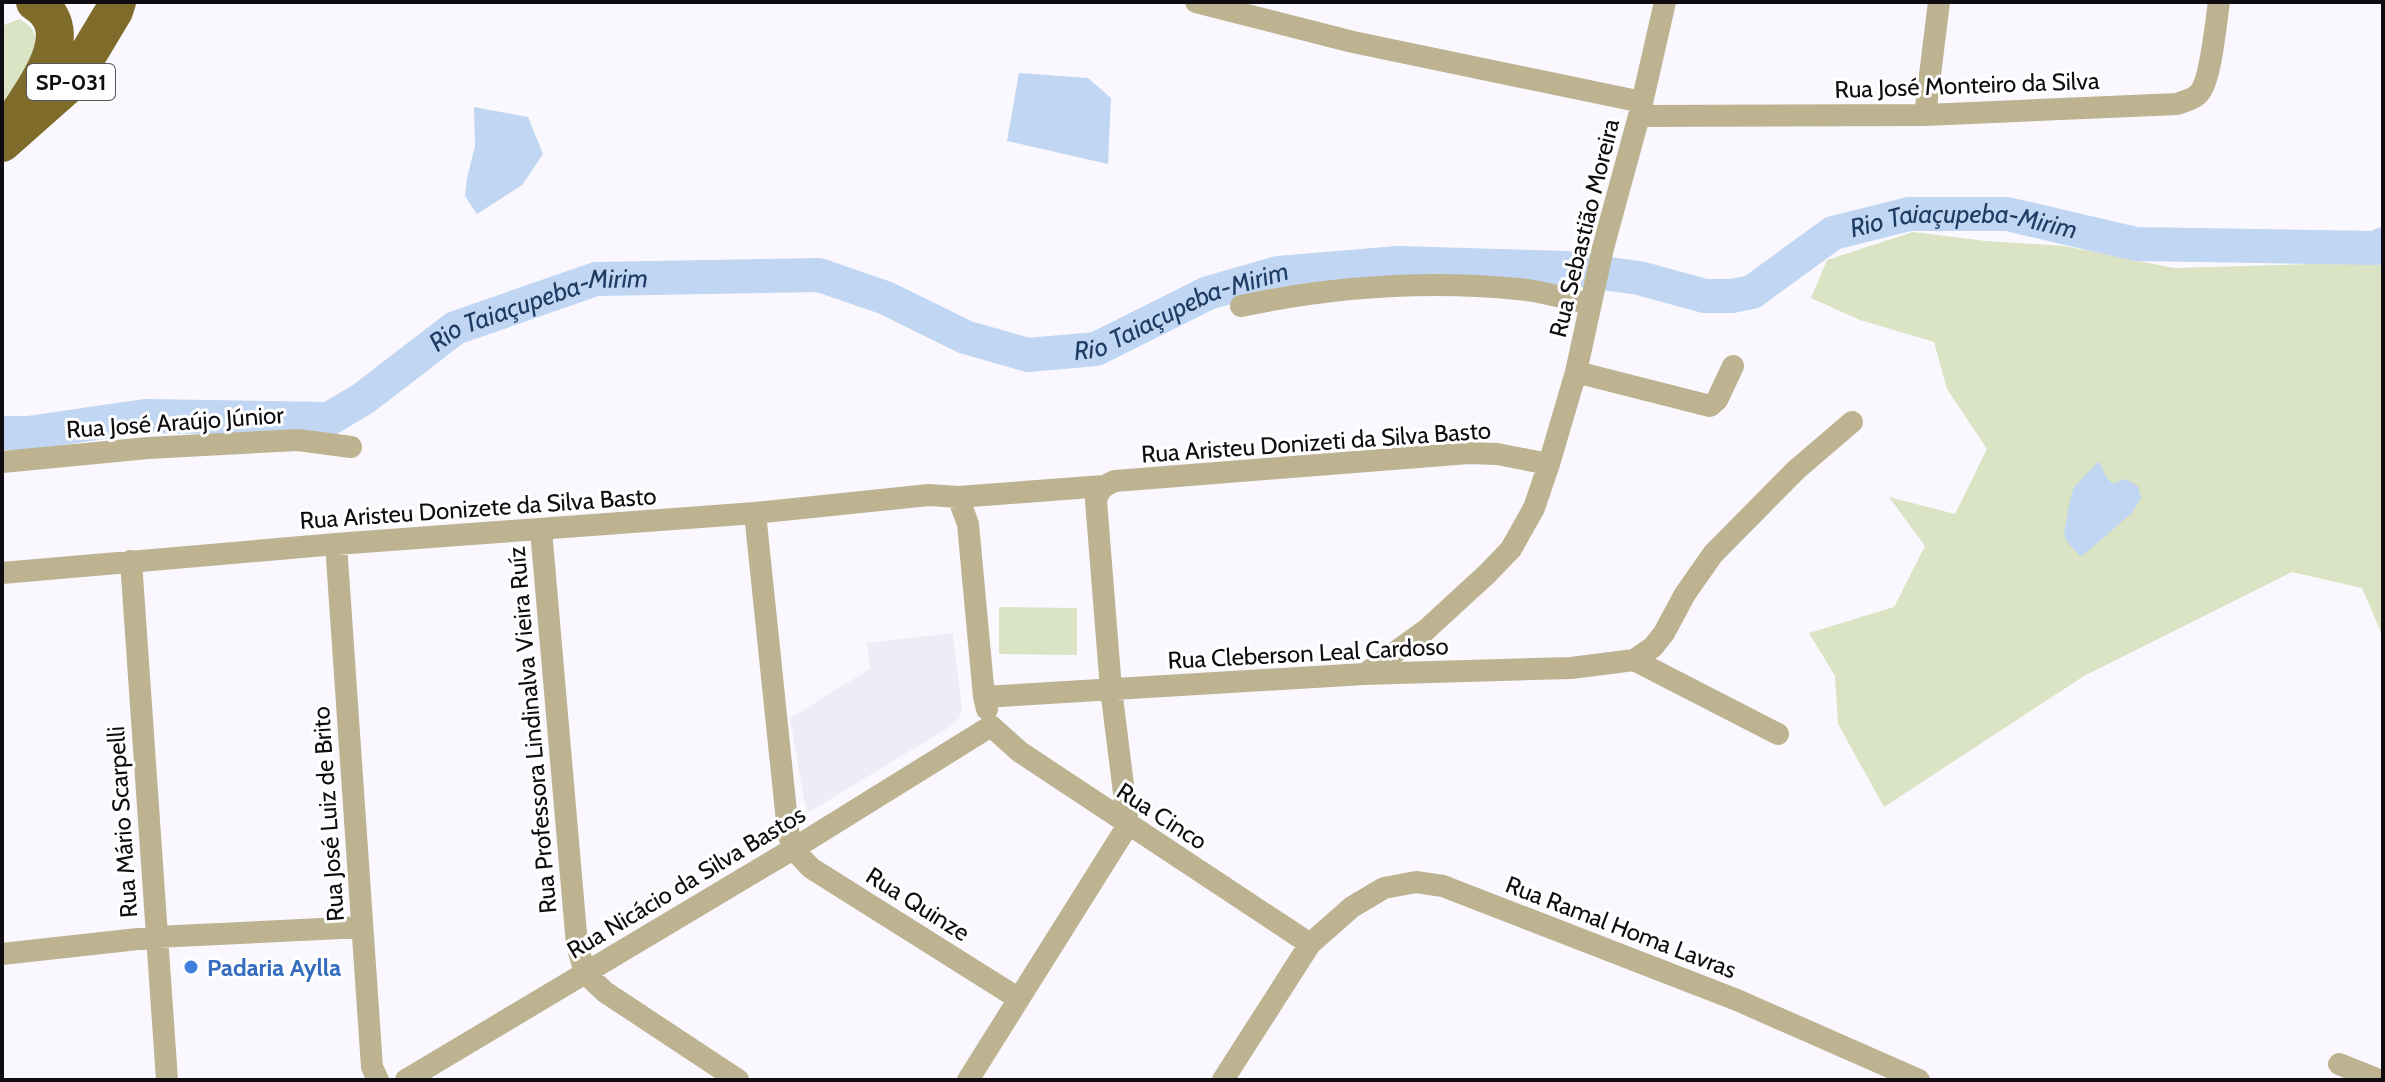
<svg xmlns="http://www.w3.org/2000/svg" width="2385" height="1082" viewBox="0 0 2385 1082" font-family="Cabin,sans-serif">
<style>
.built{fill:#efebf7}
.green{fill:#dbe3c5}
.water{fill:#c0d6f2}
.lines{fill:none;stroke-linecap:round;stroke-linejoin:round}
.river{stroke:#c0d6f2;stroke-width:34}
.minor{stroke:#bdb391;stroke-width:22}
.trunk{stroke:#7f6c2a;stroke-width:38}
.shop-dot{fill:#3f7fe0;stroke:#fff;stroke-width:3}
.labels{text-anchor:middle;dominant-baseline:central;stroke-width:6;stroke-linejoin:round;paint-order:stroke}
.shield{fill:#fff;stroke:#575658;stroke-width:2}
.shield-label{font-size:22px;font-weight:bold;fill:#0f0d11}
.street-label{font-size:24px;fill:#0f0d11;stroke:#fff}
.shop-label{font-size:24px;font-weight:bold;fill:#366cbe;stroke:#fff;text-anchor:start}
.water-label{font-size:26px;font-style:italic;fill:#1e3c63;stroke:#fff}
</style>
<rect width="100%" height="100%" fill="#faf8fe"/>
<path class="built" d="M 953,633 L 962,709 L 960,717 L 951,726 L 809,812 L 805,804 L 790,718 L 870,669 L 867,643 Z"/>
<path class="green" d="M 19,19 C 34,26 38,36 35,52 L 2,115 L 2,26 Z
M 1913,232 L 1986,241 L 2065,246 L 2174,268 L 2314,264 L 2383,256 L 2383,637 L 2362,588 L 2292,572 L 2084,676 L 1884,807 L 1838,724 L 1835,676 L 1809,633 L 1894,607 L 1925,546 L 1889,497 L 1955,514 L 1987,449 L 1947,389 L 1934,342 L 1860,320 L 1811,298 L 1827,260 Z
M 999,607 L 1077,608 L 1077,655 L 999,654 Z"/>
<path class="water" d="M 1019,73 L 1088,78 L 1111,98 L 1108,164 L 1007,141 Z
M 474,107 L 528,117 L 543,154 L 522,185 L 477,214 L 465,196 L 467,178 L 475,146 Z
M 2099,461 L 2106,477 L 2113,484 L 2125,479 L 2138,486 L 2141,498 L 2132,513 L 2081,557 L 2068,543 L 2064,534 L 2069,505 L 2074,487 Z"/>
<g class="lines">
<path class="river" id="s1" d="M 2,433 L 28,433 L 145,416 L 329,419 L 364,398 L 455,328 L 596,279 L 819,275 L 886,298 L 965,337 L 1028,355 L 1096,349 L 1208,293 L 1278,273 L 1398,263 L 1566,268 L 1639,278 L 1705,296 L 1732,296 L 1752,292 L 1833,233 L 1909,214 L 2007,214 L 2136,244 L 2376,248 L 2383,244"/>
<path class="minor" d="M 1196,2 L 1353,42 L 1642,102
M 1925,115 L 1939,2
M 1639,116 L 1925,115 L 2177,104 C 2185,101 2195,99 2200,92 C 2211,79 2216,21 2219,2
M 1241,306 C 1331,287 1426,280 1518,289 C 1542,291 1567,299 1590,304
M 1576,372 L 1710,406 L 1717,400 L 1733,366
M 2,462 L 148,448 L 298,440 L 351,447
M 958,497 L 968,524 L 984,697 L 987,709
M 755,513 L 788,831 L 793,849 L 811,868 L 1019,999
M 541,530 L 577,945 L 585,973 L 605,992 L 738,1080
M 336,544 L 372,1067 L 378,1080
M 131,561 L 167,1080
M 2,573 L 336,544 L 755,513 L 929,495 L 958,497 L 1104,486
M 1634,660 L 1778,734
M 1365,674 L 1426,630 L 1488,573 L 1511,549 L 1534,508 L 1549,464 L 1576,372 L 1603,248 L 1639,116 L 1665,2
M 984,697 L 1364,674 L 1571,668 L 1634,660 L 1653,647 L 1664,633 L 1685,594 L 1713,554 L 1796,470 L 1852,422
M 991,726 L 1020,752 L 1310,944
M 2,954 L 156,937 L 362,927
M 2339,1064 L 2379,1080
M 406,1080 L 793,849 L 991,726
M 968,1080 L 1128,825 L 1111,689 L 1096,501 C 1099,489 1103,486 1115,481 L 1469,453 L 1497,454 L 1549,464
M 1223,1080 L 1310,944 L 1352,907 L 1384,888 L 1416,882 L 1443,886 L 1737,1000 L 1919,1080"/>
<path class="trunk" d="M 19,113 C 39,83 79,29 35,2
M 2,143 L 72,81 L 114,11 L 117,2"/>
</g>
<circle class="shop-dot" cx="191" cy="967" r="8"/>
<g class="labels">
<rect class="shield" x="27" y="64" width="88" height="36" rx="6"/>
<g class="shield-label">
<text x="71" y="82">SP-031</text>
</g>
<g class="street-label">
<text transform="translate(1967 85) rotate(-2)">Rua José Monteiro da Silva</text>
<text transform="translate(1584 228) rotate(-76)">Rua Sebastião Moreira</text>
<text transform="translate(175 422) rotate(-4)">Rua José Araújo Júnior</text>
<text transform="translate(1316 442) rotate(-4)">Rua Aristeu Donizeti da Silva Basto</text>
<text transform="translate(478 508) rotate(-4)">Rua Aristeu Donizete da Silva Basto</text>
<text transform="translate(1308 653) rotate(-3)">Rua Cleberson Leal Cardoso</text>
<text transform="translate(532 730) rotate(-95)">Rua Professora Lindinalva Vieira Ruíz</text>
<text transform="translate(328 814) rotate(-94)">Rua José Luiz de Brito</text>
<text transform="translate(1162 816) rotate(33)">Rua Cinco</text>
<text transform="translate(122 822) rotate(-94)">Rua Mário Scarpelli</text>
<text transform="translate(686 882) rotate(-31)">Rua Nicácio da Silva Bastos</text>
<text transform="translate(918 904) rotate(32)">Rua Quinze</text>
<text transform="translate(1621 927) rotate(21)">Rua Ramal Homa Lavras</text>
</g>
<g class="shop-label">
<text x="207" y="967">Padaria Aylla</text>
</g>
<g class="water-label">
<text stroke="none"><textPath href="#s1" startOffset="2058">Rio Taiaçupeba-Mirim</textPath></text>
<text stroke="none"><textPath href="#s1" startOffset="1242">Rio Taiaçupeba-Mirim</textPath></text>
<text stroke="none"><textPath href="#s1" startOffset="570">Rio Taiaçupeba-Mirim</textPath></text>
</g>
</g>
<rect width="2385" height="1082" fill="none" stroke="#0f0d11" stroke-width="8"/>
</svg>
